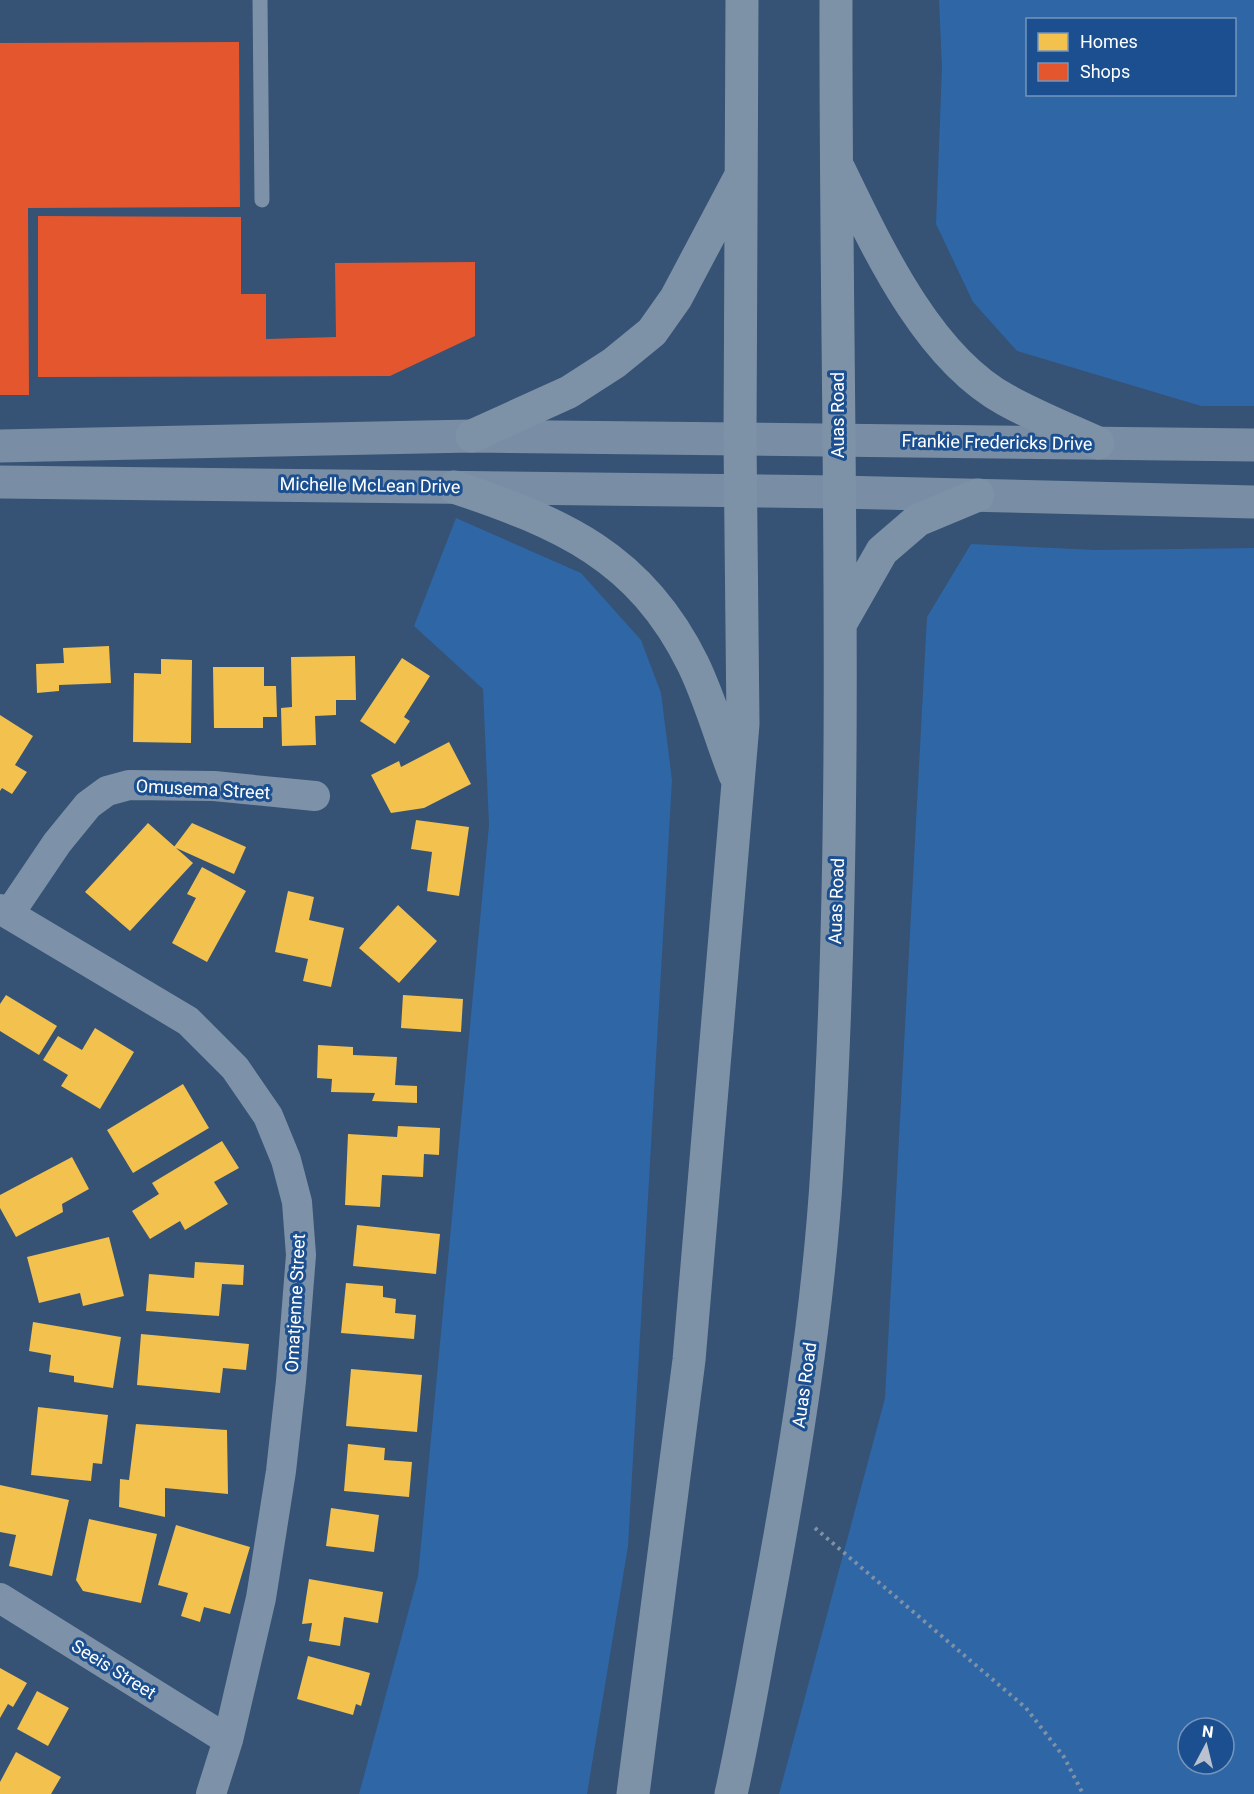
<svg xmlns="http://www.w3.org/2000/svg" width="1254" height="1794" viewBox="0 0 1254 1794" font-family="Roboto,sans-serif">
<style>
.green{fill:#2f66a5;fill-rule:evenodd}
.homes{fill:#f2c14e}
.shops{fill:#e4572e}
.lines{fill:none;stroke-linecap:round;stroke-linejoin:round}
.path{stroke:#7d92a8;stroke-width:4;stroke-dasharray:3 4.5;stroke-linecap:butt}
.lane{stroke:#7d92a8;stroke-width:15}
.street{stroke:#7d92a8;stroke-width:30}
.secondary{stroke:#798da4;stroke-width:33}
.highway{stroke:#7e92a7;stroke-width:33}
.labels{text-anchor:middle;dominant-baseline:central;stroke-width:6;stroke-linejoin:round;paint-order:stroke}
.street-label{font-size:18px;fill:#fff;stroke:#1b4f8f}
</style>
<rect width="100%" height="100%" fill="#365274"/>
<path class="green" d="M 939,0 L 1254,0 L 1254,406 L 1201,406 L 1017,351 L 973,302 L 936,224 L 942,67 ZM 1028,20 L 1234,20 L 1234,94 L 1028,94 Z
M 456,518 L 581,573 L 641,640 L 661,693 L 672,780 L 628,1546 L 587,1794 L 359,1794 L 418,1576 L 489,825 L 483,689 L 414,626 Z
M 971,544 L 1096,550 L 1254,548 L 1254,1794 L 779,1794 L 885,1398 L 927,617 ZM 1188,1728 L 1224,1728 L 1224,1764 L 1188,1764 Z"/>
<path class="homes" d="M 109,646 L 111,683 L 59,685 L 59,691 L 37,693 L 36,664 L 64,663 L 63,648 Z
M 355,656 L 356,700 L 336,700 L 336,715 L 315,716 L 316,745 L 282,746 L 281,708 L 292,707 L 291,657 Z
M 402,658 L 430,676 L 404,717 L 410,721 L 395,744 L 360,721 Z
M 161,659 L 192,660 L 191,743 L 133,742 L 134,673 L 161,674 Z
M 213,667 L 264,667 L 264,686 L 276,686 L 277,717 L 263,717 L 263,728 L 214,728 Z
M 0,715 L 33,736 L 15,765 L 27,772 L 12,794 L 2,788 L 0,791 Z
M 449,742 L 471,784 L 424,808 L 391,813 L 371,775 L 399,761 L 401,767 Z
M 416,820 L 469,827 L 459,896 L 427,891 L 432,852 L 411,849 Z
M 148,823 L 193,863 L 130,931 L 85,892 Z
M 192,823 L 246,847 L 234,874 L 174,847 Z
M 202,867 L 246,891 L 207,962 L 172,943 L 196,898 L 187,894 Z
M 288,891 L 314,897 L 309,920 L 344,928 L 331,987 L 303,981 L 308,959 L 275,952 Z
M 398,905 L 437,941 L 399,983 L 359,948 Z
M 6,995 L 57,1026 L 39,1055 L 0,1031 L 0,1004 Z
M 403,995 L 463,999 L 461,1032 L 401,1028 Z
M 95,1028 L 134,1052 L 100,1109 L 61,1086 L 68,1075 L 43,1060 L 58,1036 L 82,1050 Z
M 318,1045 L 353,1047 L 353,1055 L 397,1057 L 395,1085 L 417,1086 L 417,1103 L 372,1101 L 375,1093 L 331,1092 L 332,1079 L 317,1078 Z
M 183,1084 L 209,1128 L 133,1173 L 107,1130 Z
M 398,1126 L 440,1128 L 439,1155 L 424,1154 L 423,1177 L 382,1175 L 380,1207 L 345,1205 L 348,1134 L 397,1137 Z
M 222,1141 L 239,1168 L 214,1182 L 228,1204 L 185,1230 L 180,1221 L 150,1239 L 132,1211 L 159,1194 L 152,1183 Z
M 72,1157 L 89,1189 L 62,1204 L 63,1212 L 16,1237 L 0,1208 L 0,1195 Z
M 357,1225 L 440,1234 L 436,1274 L 353,1266 Z
M 109,1237 L 124,1296 L 83,1306 L 80,1293 L 39,1303 L 27,1257 Z
M 195,1262 L 244,1265 L 243,1285 L 222,1284 L 219,1316 L 146,1311 L 149,1274 L 194,1278 Z
M 346,1283 L 383,1286 L 383,1297 L 396,1299 L 395,1313 L 416,1315 L 414,1339 L 341,1333 Z
M 33,1322 L 121,1337 L 113,1388 L 74,1382 L 74,1376 L 49,1372 L 51,1355 L 29,1351 Z
M 141,1334 L 249,1344 L 246,1370 L 223,1368 L 220,1393 L 137,1385 Z
M 351,1369 L 422,1375 L 417,1432 L 346,1426 Z
M 38,1407 L 108,1415 L 102,1464 L 93,1463 L 91,1481 L 31,1475 Z
M 136,1424 L 227,1430 L 228,1494 L 165,1488 L 165,1517 L 119,1507 L 120,1479 L 129,1480 Z
M 348,1444 L 385,1448 L 384,1460 L 412,1462 L 409,1497 L 344,1491 Z
M 0,1485 L 69,1500 L 52,1576 L 9,1566 L 16,1535 L 0,1532 Z
M 331,1508 L 379,1515 L 374,1552 L 326,1546 Z
M 89,1519 L 157,1534 L 141,1603 L 83,1591 L 76,1580 Z
M 176,1525 L 250,1547 L 230,1614 L 204,1607 L 200,1622 L 181,1616 L 188,1593 L 158,1585 Z
M 309,1579 L 383,1592 L 378,1623 L 344,1617 L 340,1646 L 309,1641 L 312,1623 L 302,1624 Z
M 308,1656 L 370,1673 L 361,1706 L 356,1704 L 353,1715 L 297,1699 Z
M 0,1668 L 27,1683 L 13,1707 L 8,1704 L 0,1718 Z
M 37,1691 L 69,1708 L 48,1746 L 17,1729 Z
M 16,1752 L 61,1777 L 51,1794 L 0,1794 L 0,1782 Z"/>
<path class="shops" d="M 239,42 L 240,207 L 28,208 L 29,395 L 0,395 L 0,43 Z
M 38,216 L 241,217 L 241,294 L 266,294 L 266,339 L 336,337 L 335,263 L 475,262 L 475,336 L 390,376 L 38,377 Z"/>
<g class="lines">
<path class="path" d="M 815,1528 L 1026,1708 L 1064,1757 L 1083,1794"/>
<path class="lane" d="M 260,0 L 262,200"/>
<path class="street" d="M 0,909 L 188,1021 L 235,1068 L 268,1116 L 286,1160 L 297,1202 L 301,1255 L 291,1381 L 281,1471 L 261,1598 L 228,1740 L 211,1794
M 9,914 L 57,843 L 88,805 L 107,791 L 129,785 L 214,786 L 315,796
M 0,1598 L 228,1740"/>
<path class="secondary" d="M 0,446 L 472,436 L 1254,445
M 0,482 L 838,492 L 1254,502"/>
<path class="highway" d="M 839,169 C 877,247 927,357 1006,400 C 1035,416 1067,429 1098,443
M 472,436 L 569,392 L 614,363 L 652,332 L 676,298 L 739,179
M 454,487 C 561,523 640,556 693,664 C 710,699 721,739 735,775
M 842,621 L 882,551 L 918,520 L 978,495
M 633,1794 L 689,1360 L 743,724 L 740,439 L 742,0
M 731,1794 C 745,1732 755,1670 767,1607 C 794,1462 818,1316 827,1168 C 851,779 835,389 836,0"/>
</g>
<g class="labels">
<g class="street-label">
<text transform="translate(837 415) rotate(-90)">Auas Road</text>
<text transform="translate(997 442) rotate(1)">Frankie Fredericks Drive</text>
<text transform="translate(370 485) rotate(1)">Michelle McLean Drive</text>
<text transform="translate(203 789) rotate(3)">Omusema Street</text>
<text transform="translate(836 901) rotate(-88)">Auas Road</text>
<text transform="translate(295 1303) rotate(-87)">Omatjenne Street</text>
<text transform="translate(804 1385) rotate(-82)">Auas Road</text>
<text transform="translate(114 1669) rotate(32)">Seeis Street</text>
</g>
</g>
<rect x="1026" y="18" width="210" height="78" fill="#1b4f8f" stroke="#7695bc" stroke-width="1.5"/>
<rect x="1038" y="33" width="30" height="18" fill="#f2c14e" stroke="#7695bc" stroke-width="1.5"/>
<text x="1080" y="48" font-size="18" fill="#ffffff">Homes</text>
<rect x="1038" y="63" width="30" height="18" fill="#e4572e" stroke="#7695bc" stroke-width="1.5"/>
<text x="1080" y="78" font-size="18" fill="#ffffff">Shops</text>
<g transform="translate(1206 1746) rotate(7)"><circle r="28" fill="#1b4f8f" stroke="#7695bc" stroke-width="1.5"/>
<path d="M0-4.5L10 22L0 15L-10 22Z" fill="#b9c2ce"/>
<text y="-9" font-size="16" font-weight="bold" text-anchor="middle" fill="#ffffff">N</text>
</g>
</svg>
